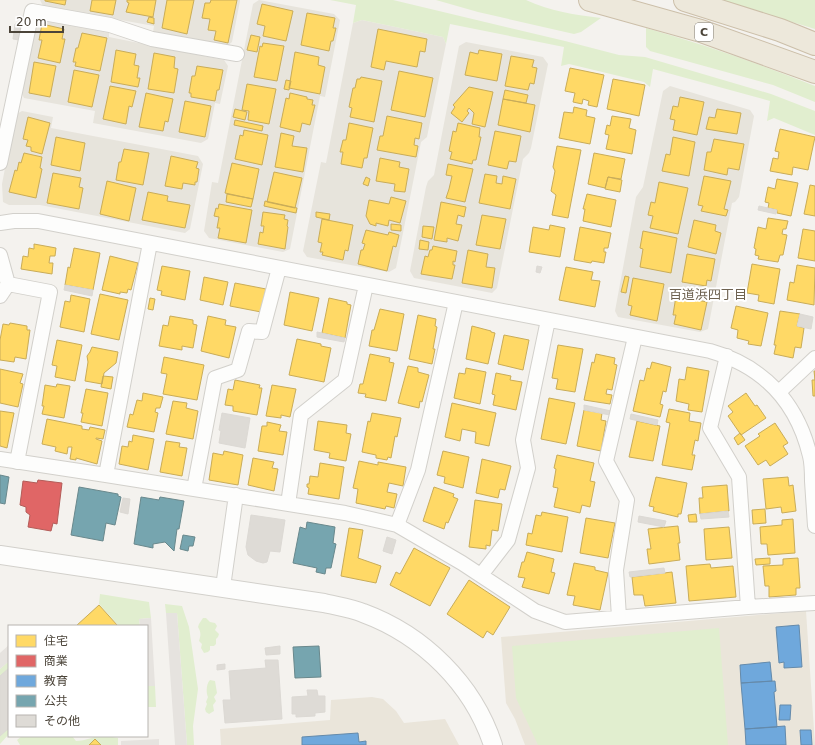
<svg xmlns="http://www.w3.org/2000/svg" width="815" height="745" viewBox="0 0 815 745" font-family="'DejaVu Sans','Noto Sans JP',sans-serif">
<style>
.residential{fill:#e7e4dc}
.education{fill:#eae5da}
.green{fill:#e1eecf}
.parking{fill:#e6e3df}
.homes{fill:#ffd966;stroke:#c9ac58}
.shops{fill:#e06666;stroke:#b35c58}
.schools{fill:#6fa8dc;stroke:#648aab}
.public{fill:#76a5af;stroke:#69888c}
.building{fill:#dedbd6;stroke:#dcd9d4}
.lines{fill:none;stroke-linecap:round;stroke-linejoin:round}
.minor-casing{stroke:#d2d0cb;stroke-width:16}
.tertiary-casing{stroke:#d2d0cb;stroke-width:20}
.motorway-casing{stroke:#ccbfa9;stroke-width:24}
.minor{stroke:#fdfdfc;stroke-width:14}
.tertiary{stroke:#fdfdfc;stroke-width:18}
.motorway{stroke:#ede8db;stroke-width:22}
.labels{text-anchor:middle;dominant-baseline:central;stroke-width:4;stroke-linejoin:round;paint-order:stroke}
.shield{fill:#fff;stroke:#817c74;stroke-width:1}
.shield-label{font-size:11px;font-weight:bold;fill:#4b4439}
.neighbourhood-label{font-size:13px;fill:#6e6250;stroke:#fff}
</style>
<rect width="100%" height="100%" fill="#f4f2ee"/>
<path class="residential" d="M 40,0 L 240,0 L 240,1 L 232,42 L 227,46 L 153,32 L 154,26 L 43,6 Z
M 259,0 L 334,14 L 340,20 L 325,97 L 320,96 L 290,249 L 283,252 L 209,238 L 204,231 L 212,182 L 218,183 L 253,4 Z
M 40,19 L 109,32 L 109,37 L 224,60 L 228,66 L 220,104 L 215,103 L 208,139 L 201,143 L 93,123 L 95,111 L 24,98 L 20,90 L 33,23 Z
M 362,20 L 443,37 L 446,44 L 428,132 L 427,137 L 421,142 L 396,268 L 389,272 L 307,257 L 303,251 L 321,162 L 326,163 L 353,23 Z
M 466,42 L 543,57 L 548,64 L 531,148 L 529,153 L 523,159 L 497,288 L 492,293 L 414,278 L 410,271 L 426,187 L 428,181 L 434,175 L 459,46 Z
M 670,86 L 750,110 L 754,116 L 739,197 L 735,202 L 732,203 L 708,329 L 700,332 L 618,317 L 615,311 L 636,197 L 643,187 L 663,91 Z
M 22,111 L 53,117 L 51,128 L 198,156 L 203,164 L 190,229 L 185,233 L 40,205 L 9,205 L 3,202 L 2,184 L 11,137 L 15,115 Z"/>
<path class="education" d="M 806,611 L 815,745 L 525,745 L 515,719 L 506,703 L 501,637 Z
M 372,697 L 383,699 L 396,711 L 404,723 L 445,719 L 459,745 L 221,745 L 220,729 L 330,720 L 331,700 Z"/>
<path class="green" d="M 330,0 L 393,0 L 565,41 L 619,55 L 645,57 L 771,94 L 815,111 L 815,135 L 774,118 L 767,121 L 770,101 L 653,69 L 650,87 L 644,82 L 569,64 L 561,66 L 564,47 L 450,24 L 446,44 L 443,37 L 362,20 L 353,23 L 356,5 Z
M 436,0 L 526,0 C 549,11 576,15 601,18 L 581,32 L 574,34 L 478,12 Z
M 721,0 L 815,0 L 815,29 Z
M 646,28 C 703,44 760,64 815,86 L 815,102 L 773,85 L 650,51 L 646,47 Z
M 100,594 L 149,602 L 151,618 L 139,619 L 140,626 L 119,626 L 99,604 Z
M 165,604 L 182,606 L 189,627 L 198,689 L 193,726 L 194,745 L 187,745 L 177,613 L 166,613 Z
M 203,618 L 206,618 L 210,622 L 215,623 L 217,626 L 215,630 L 219,634 L 218,637 L 216,639 L 216,644 L 214,646 L 210,646 L 210,650 L 208,652 L 204,653 L 201,648 L 202,644 L 199,641 C 201,635 201,632 198,627 L 199,624 Z
M 719,628 L 728,745 L 538,745 L 516,698 L 512,646 Z
M 9,661 L 9,734 L 0,744 L 0,669 Z
M 210,680 L 215,681 L 217,693 L 214,697 L 216,701 L 213,705 L 214,711 L 209,714 L 206,712 L 205,709 L 207,704 L 206,702 L 208,697 C 206,693 206,684 210,680 Z
M 147,686 L 155,686 L 156,707 L 147,707 Z
M 22,736 L 72,736 L 76,741 C 84,741 90,738 98,736 C 105,735 111,737 118,738 L 118,745 L 20,745 L 17,740 Z"/>
<path class="parking" d="M 166,613 L 177,613 L 187,745 L 175,745 Z
M 151,618 L 155,686 L 147,686 L 147,626 L 140,626 L 139,619 Z
M 9,645 L 9,661 L 0,669 L 0,653 Z
M 159,739 L 159,745 L 121,745 L 121,741 Z"/>
<path class="homes" d="M 45,0 L 66,0 L 65,5 L 45,1 Z
M 92,0 L 116,0 L 113,15 L 90,11 Z
M 127,0 L 156,0 L 153,17 L 126,12 L 129,3 L 127,2 Z
M 167,0 L 194,0 L 187,34 L 162,28 Z
M 211,0 L 237,0 L 228,43 L 214,40 L 216,31 L 208,30 L 210,19 L 202,18 L 205,3 L 210,3 Z
M 262,4 L 293,11 L 286,41 L 263,36 L 265,26 L 257,24 Z
M 307,13 L 335,18 L 333,28 L 336,28 L 333,41 L 331,41 L 329,51 L 301,45 Z
M 149,17 L 154,18 L 154,24 L 147,22 Z
M 42,24 L 64,29 L 62,39 L 65,39 L 60,63 L 38,58 L 42,40 L 39,40 Z
M 378,29 L 427,39 L 425,52 L 420,51 L 417,67 L 386,61 L 384,70 L 371,67 Z
M 82,33 L 107,38 L 100,71 L 75,66 L 76,62 L 73,62 L 76,48 L 78,48 Z
M 251,35 L 260,37 L 257,52 L 247,50 Z
M 263,43 L 284,46 L 277,81 L 254,77 L 260,46 L 262,47 Z
M 116,50 L 136,54 L 134,65 L 139,66 L 137,78 L 140,78 L 138,87 L 111,82 Z
M 479,50 L 502,54 L 497,81 L 465,75 L 470,52 L 478,54 Z
M 295,52 L 319,57 L 318,65 L 325,67 L 320,94 L 289,88 Z
M 154,53 L 175,57 L 174,68 L 178,69 L 174,93 L 148,89 Z
M 511,56 L 534,60 L 532,67 L 537,68 L 534,84 L 530,83 L 528,90 L 505,86 Z
M 34,62 L 56,66 L 50,97 L 29,93 Z
M 197,66 L 223,70 L 219,90 L 217,90 L 215,101 L 191,97 L 191,93 L 189,93 L 192,76 L 195,76 Z
M 570,68 L 604,75 L 597,107 L 588,105 L 589,101 L 583,99 L 582,104 L 573,102 L 575,93 L 565,91 Z
M 74,70 L 99,75 L 92,107 L 68,102 Z
M 399,71 L 433,78 L 425,117 L 391,110 Z
M 361,77 L 382,81 L 374,122 L 350,117 L 352,108 L 349,107 L 353,88 L 355,88 L 357,79 L 360,79 Z
M 613,79 L 645,85 L 639,116 L 607,109 Z
M 286,80 L 291,81 L 289,90 L 284,89 Z
M 247,84 L 276,89 L 269,124 L 248,120 L 249,111 L 242,110 Z
M 110,86 L 136,91 L 132,107 L 129,106 L 126,124 L 103,119 Z
M 469,87 L 493,92 L 485,127 L 472,124 L 474,113 L 469,108 L 467,111 L 469,113 L 462,122 L 451,113 L 455,107 L 453,105 Z
M 505,90 L 528,95 L 526,103 L 503,99 Z
M 146,93 L 173,99 L 168,122 L 165,121 L 163,131 L 139,127 Z
M 290,93 L 307,97 L 307,99 L 313,100 L 312,105 L 315,105 L 310,125 L 302,123 L 300,132 L 280,127 L 286,98 L 289,99 Z
M 680,97 L 704,102 L 697,135 L 673,130 L 675,120 L 670,119 L 673,106 L 678,107 Z
M 503,99 L 535,105 L 530,132 L 498,125 Z
M 185,101 L 211,106 L 205,137 L 179,132 Z
M 574,107 L 587,110 L 586,116 L 595,118 L 590,144 L 559,138 L 564,112 L 573,113 Z
M 235,109 L 247,112 L 245,120 L 233,117 Z
M 717,109 L 741,113 L 737,134 L 706,129 L 709,117 L 715,118 Z
M 387,116 L 422,123 L 419,139 L 415,138 L 414,145 L 418,146 L 416,157 L 377,150 L 380,136 L 383,136 Z
M 612,116 L 631,119 L 629,128 L 636,130 L 632,154 L 606,149 L 609,135 L 605,134 L 607,125 L 610,126 Z
M 28,117 L 50,123 L 42,154 L 31,151 L 31,147 L 26,146 L 28,140 L 23,139 Z
M 235,120 L 263,126 L 262,131 L 234,125 Z
M 349,123 L 373,128 L 367,158 L 364,158 L 362,168 L 341,164 L 343,152 L 340,152 L 343,140 L 346,140 Z
M 458,123 L 480,128 L 479,137 L 481,137 L 476,160 L 473,160 L 472,164 L 450,159 L 452,152 L 449,151 L 453,131 L 456,132 Z
M 780,129 L 815,137 L 808,170 L 793,167 L 792,175 L 770,171 L 773,158 L 778,159 L 779,152 L 775,151 Z
M 244,130 L 268,135 L 262,165 L 235,159 L 240,135 L 243,136 Z
M 495,131 L 521,136 L 516,162 L 509,161 L 507,169 L 488,165 Z
M 281,133 L 294,136 L 292,146 L 307,148 L 303,172 L 275,167 Z
M 56,137 L 85,143 L 80,171 L 51,165 Z
M 673,137 L 695,142 L 689,176 L 662,171 L 666,154 L 670,155 Z
M 714,139 L 744,144 L 739,170 L 728,168 L 727,175 L 704,170 L 707,152 L 711,152 Z
M 557,146 L 581,150 L 568,218 L 552,215 L 556,195 L 551,191 L 555,171 L 553,167 Z
M 124,149 L 149,153 L 143,185 L 116,180 L 119,162 L 121,162 Z
M 24,153 L 42,157 L 40,168 L 42,169 L 36,198 L 9,192 L 15,170 L 17,171 L 19,162 L 21,163 Z
M 594,153 L 625,159 L 621,179 L 608,177 L 605,188 L 588,184 Z
M 171,156 L 198,162 L 196,168 L 199,169 L 197,182 L 195,182 L 195,185 L 183,183 L 182,189 L 165,186 Z
M 380,158 L 400,162 L 399,167 L 409,169 L 405,192 L 394,191 L 395,184 L 376,181 Z
M 232,163 L 259,169 L 253,199 L 225,193 Z
M 448,164 L 473,169 L 465,202 L 446,198 L 449,189 L 452,176 L 446,175 Z
M 274,172 L 302,178 L 295,208 L 267,202 Z
M 53,173 L 81,178 L 79,187 L 83,188 L 79,209 L 47,203 Z
M 485,174 L 497,176 L 496,183 L 502,184 L 503,176 L 516,179 L 510,209 L 479,203 Z
M 704,176 L 731,181 L 724,209 L 728,210 L 726,216 L 701,211 L 703,206 L 698,205 Z
M 366,177 L 370,179 L 368,186 L 363,184 Z
M 608,177 L 622,180 L 620,192 L 605,189 Z
M 777,179 L 798,183 L 791,216 L 777,213 L 777,210 L 768,208 L 769,203 L 765,202 L 768,187 L 775,189 Z
M 107,181 L 136,188 L 129,221 L 100,214 Z
M 659,182 L 688,188 L 678,234 L 650,228 L 653,216 L 648,215 L 651,202 L 655,203 Z
M 810,185 L 815,186 L 815,216 L 804,214 Z
M 148,192 L 168,196 L 167,201 L 190,205 L 185,228 L 142,220 Z
M 227,194 L 253,199 L 251,207 L 226,202 Z
M 587,194 L 616,200 L 611,227 L 583,221 L 585,209 L 583,209 Z
M 391,197 L 406,201 L 400,223 L 389,220 L 388,226 L 376,223 L 376,226 L 370,224 L 366,216 L 369,200 L 389,204 Z
M 265,201 L 297,208 L 296,213 L 264,206 Z
M 441,202 L 466,207 L 464,217 L 458,215 L 456,224 L 462,225 L 458,241 L 447,238 L 447,242 L 434,240 Z
M 219,204 L 252,210 L 246,243 L 218,238 L 220,228 L 217,228 L 219,217 L 214,216 L 216,208 L 218,209 Z
M 263,212 L 285,215 L 284,219 L 288,220 L 287,226 L 288,227 L 285,249 L 258,244 L 260,232 L 263,233 L 264,226 L 261,226 Z
M 316,212 L 330,214 L 329,220 L 316,217 Z
M 482,215 L 506,219 L 500,249 L 476,245 Z
M 768,218 L 788,221 L 786,229 L 783,229 L 782,234 L 787,235 L 783,255 L 780,255 L 778,262 L 758,259 L 759,256 L 755,255 L 756,249 L 754,248 L 758,227 L 766,229 Z
M 322,219 L 353,225 L 348,251 L 345,250 L 343,260 L 322,255 L 323,252 L 320,252 L 322,243 L 318,242 Z
M 694,220 L 716,225 L 715,231 L 721,233 L 716,254 L 688,247 Z
M 391,224 L 401,225 L 401,231 L 391,230 Z
M 550,225 L 565,228 L 560,257 L 529,252 L 533,227 L 549,230 Z
M 423,226 L 434,227 L 432,239 L 422,237 Z
M 580,227 L 611,233 L 608,248 L 604,248 L 604,252 L 606,252 L 604,263 L 592,261 L 591,263 L 574,260 Z
M 803,229 L 815,231 L 815,261 L 798,258 Z
M 366,230 L 388,235 L 389,232 L 399,235 L 396,247 L 393,246 L 387,271 L 358,264 L 361,250 L 363,250 L 365,244 L 362,243 Z
M 643,231 L 677,238 L 671,273 L 640,267 L 643,249 L 640,248 Z
M 420,240 L 429,242 L 428,250 L 419,249 Z
M 34,244 L 56,248 L 55,256 L 50,256 L 49,263 L 53,263 L 52,274 L 21,269 L 23,256 L 28,257 L 29,248 L 34,249 Z
M 433,246 L 457,251 L 455,262 L 453,261 L 453,265 L 455,265 L 452,279 L 421,274 L 425,256 L 428,257 L 430,250 L 432,250 Z
M 74,248 L 100,253 L 93,290 L 65,285 L 68,267 L 70,268 Z
M 468,250 L 488,254 L 486,267 L 495,268 L 492,288 L 462,283 Z
M 687,254 L 715,259 L 711,281 L 707,280 L 706,286 L 682,282 Z
M 110,256 L 138,263 L 131,290 L 128,289 L 127,293 L 120,292 L 120,294 L 102,290 Z
M 752,264 L 780,269 L 774,304 L 758,301 L 759,295 L 747,293 Z
M 797,265 L 815,268 L 814,305 L 787,300 L 790,282 L 794,283 Z
M 162,266 L 190,271 L 185,300 L 161,295 L 162,291 L 157,290 Z
M 566,267 L 593,272 L 591,280 L 600,281 L 595,307 L 559,300 Z
M 625,276 L 629,277 L 626,293 L 621,292 Z
M 204,277 L 228,282 L 223,305 L 200,300 Z
M 633,278 L 664,284 L 657,321 L 630,315 L 632,306 L 628,305 Z
M 235,283 L 266,289 L 261,312 L 230,306 Z
M 290,292 L 319,298 L 312,331 L 284,325 Z
M 100,294 L 128,300 L 119,340 L 91,334 Z
M 71,295 L 90,299 L 84,332 L 60,327 L 65,301 L 70,302 Z
M 676,296 L 707,302 L 701,330 L 674,324 L 676,315 L 673,315 Z
M 150,298 L 155,299 L 153,310 L 148,309 Z
M 329,298 L 347,302 L 347,304 L 351,305 L 345,338 L 322,333 Z
M 736,306 L 768,313 L 761,346 L 748,344 L 749,341 L 737,338 L 738,330 L 731,328 Z
M 380,309 L 404,314 L 397,351 L 369,346 L 372,330 L 374,330 Z
M 780,311 L 800,314 L 797,326 L 804,328 L 801,348 L 795,347 L 793,358 L 774,354 L 776,345 L 774,345 Z
M 418,315 L 436,319 L 435,326 L 437,327 L 433,349 L 435,349 L 432,364 L 409,359 Z
M 170,316 L 193,320 L 193,324 L 197,325 L 193,348 L 182,346 L 182,350 L 159,346 L 163,325 L 168,326 Z
M 208,316 L 226,320 L 225,325 L 236,327 L 229,358 L 201,351 Z
M 10,323 L 27,326 L 27,330 L 30,330 L 26,359 L 15,357 L 14,362 L 0,360 L 0,340 L 3,324 L 9,325 Z
M 472,326 L 491,331 L 491,332 L 495,333 L 488,364 L 466,359 Z
M 504,335 L 529,340 L 523,370 L 498,364 Z
M 297,339 L 321,344 L 321,346 L 331,348 L 324,382 L 289,375 Z
M 57,340 L 82,345 L 75,381 L 55,377 L 57,366 L 52,365 Z
M 558,345 L 583,349 L 575,392 L 556,389 L 558,379 L 552,378 Z
M 92,347 L 118,352 L 116,363 L 104,373 L 102,384 L 85,381 L 88,362 L 87,356 L 90,352 Z
M 370,354 L 390,358 L 389,362 L 394,363 L 386,401 L 365,397 L 366,394 L 358,393 L 360,384 L 363,384 Z
M 596,354 L 615,358 L 614,364 L 617,365 L 612,390 L 607,389 L 606,394 L 612,395 L 610,404 L 584,400 L 592,362 L 594,363 Z
M 164,357 L 204,365 L 197,400 L 163,394 L 167,374 L 161,373 Z
M 652,362 L 671,367 L 666,392 L 663,391 L 660,404 L 663,405 L 660,417 L 633,411 L 640,380 L 644,381 L 647,368 L 650,369 Z
M 408,366 L 418,368 L 418,372 L 429,375 L 422,402 L 420,401 L 419,408 L 398,403 Z
M 687,367 L 709,371 L 702,412 L 688,410 L 689,404 L 676,401 L 679,379 L 685,380 Z
M 466,368 L 486,372 L 480,404 L 454,398 L 459,373 L 465,374 Z
M 0,369 L 23,374 L 20,383 L 23,384 L 18,407 L 0,403 Z
M 814,371 L 815,371 L 815,396 L 813,396 L 812,380 L 815,380 Z
M 496,373 L 511,376 L 510,380 L 522,382 L 516,410 L 493,405 L 495,395 L 492,394 Z
M 103,376 L 113,377 L 111,389 L 101,387 Z
M 235,380 L 260,385 L 259,388 L 262,388 L 257,415 L 233,411 L 233,406 L 225,405 L 228,389 L 233,390 Z
M 57,384 L 70,386 L 64,418 L 42,414 L 44,406 L 42,406 L 45,385 L 56,387 Z
M 272,385 L 296,389 L 290,417 L 281,415 L 281,418 L 266,416 Z
M 86,389 L 108,393 L 102,426 L 81,422 L 83,413 L 81,413 Z
M 143,393 L 163,397 L 160,408 L 156,408 L 155,412 L 158,413 L 154,432 L 127,427 L 130,414 L 133,415 L 137,400 L 142,401 Z
M 746,393 L 755,406 L 757,405 L 766,418 L 741,435 L 728,416 L 733,412 L 728,406 Z
M 549,398 L 575,403 L 566,444 L 541,439 Z
M 173,401 L 187,403 L 186,408 L 198,411 L 193,439 L 166,434 Z
M 452,403 L 496,413 L 489,446 L 475,443 L 476,432 L 462,429 L 460,441 L 445,437 Z
M 669,409 L 690,413 L 689,421 L 701,423 L 698,441 L 695,440 L 692,455 L 695,455 L 692,470 L 662,465 L 670,423 L 666,422 Z
M 584,410 L 602,413 L 601,420 L 606,421 L 601,451 L 577,446 Z
M 0,411 L 14,413 L 7,448 L 0,446 Z
M 372,413 L 401,418 L 397,437 L 395,436 L 391,458 L 388,457 L 387,460 L 376,458 L 376,455 L 362,452 L 368,421 L 370,422 Z
M 47,419 L 82,426 L 82,429 L 89,430 L 90,427 L 105,430 L 103,439 L 96,438 L 96,439 L 102,441 L 97,464 L 76,458 L 76,460 L 70,459 L 72,447 L 68,447 L 67,454 L 55,451 L 56,447 L 42,444 Z
M 318,421 L 347,425 L 346,433 L 351,434 L 346,461 L 329,458 L 330,453 L 314,450 Z
M 637,421 L 660,426 L 653,461 L 629,457 Z
M 267,422 L 281,425 L 279,431 L 287,432 L 283,455 L 258,451 L 262,426 L 267,426 Z
M 775,423 L 788,443 L 783,446 L 788,454 L 770,466 L 766,460 L 758,465 L 745,446 L 760,436 L 758,434 Z
M 740,433 L 745,440 L 738,445 L 734,438 Z
M 133,435 L 154,439 L 148,470 L 119,464 L 122,446 L 128,447 L 129,441 L 132,442 Z
M 166,441 L 180,443 L 179,447 L 187,448 L 182,476 L 160,472 Z
M 224,451 L 243,455 L 238,485 L 209,480 L 213,453 L 223,455 Z
M 443,451 L 469,457 L 463,488 L 444,483 L 445,477 L 437,475 Z
M 557,455 L 594,463 L 590,481 L 595,482 L 590,507 L 582,505 L 580,513 L 554,507 L 558,488 L 553,487 L 556,469 L 554,468 Z
M 253,458 L 274,462 L 272,468 L 278,469 L 274,491 L 248,485 Z
M 482,459 L 511,466 L 505,490 L 500,489 L 498,498 L 476,493 Z
M 359,461 L 378,465 L 378,462 L 406,467 L 403,486 L 389,483 L 387,492 L 397,494 L 394,508 L 386,506 L 385,509 L 356,503 L 358,489 L 353,488 Z
M 320,463 L 344,467 L 339,499 L 308,494 L 309,488 L 307,487 L 307,484 L 309,484 L 310,476 L 318,477 Z
M 656,477 L 687,483 L 681,514 L 678,514 L 678,517 L 653,511 L 654,507 L 649,506 Z
M 788,477 L 789,486 L 793,485 L 796,511 L 782,513 L 781,507 L 766,509 L 763,479 Z
M 727,485 L 729,511 L 700,514 L 699,498 L 703,498 L 702,487 Z
M 434,487 L 454,494 L 453,497 L 458,499 L 448,523 L 446,522 L 444,529 L 423,521 Z
M 475,500 L 502,504 L 498,531 L 492,530 L 490,546 L 486,545 L 486,549 L 469,547 Z
M 765,509 L 766,523 L 753,524 L 752,510 Z
M 542,512 L 568,517 L 562,552 L 526,545 L 528,533 L 532,534 L 536,515 L 541,516 Z
M 696,514 L 697,522 L 689,522 L 688,515 Z
M 586,518 L 615,523 L 608,558 L 580,553 Z
M 793,519 L 795,553 L 768,555 L 767,544 L 761,544 L 760,527 L 782,525 L 782,520 Z
M 678,526 L 680,543 L 678,543 L 680,560 L 649,564 L 647,549 L 651,549 L 648,529 Z
M 729,527 L 732,558 L 706,560 L 704,529 Z
M 349,528 L 363,530 L 358,558 L 381,566 L 376,583 L 341,576 Z
M 414,548 L 450,568 L 430,606 L 390,585 L 396,572 L 400,574 Z
M 527,552 L 554,559 L 551,572 L 555,573 L 549,594 L 522,587 L 525,578 L 518,577 L 522,562 L 524,562 Z
M 770,558 L 770,564 L 756,565 L 755,559 Z
M 798,558 L 800,588 L 796,588 L 796,595 L 769,597 L 769,586 L 765,586 L 763,566 L 783,565 L 783,559 Z
M 574,563 L 595,567 L 595,570 L 608,573 L 600,610 L 573,605 L 575,596 L 567,595 Z
M 710,564 L 711,568 L 733,566 L 736,597 L 689,601 L 686,566 Z
M 672,572 L 676,603 L 645,606 L 643,595 L 634,595 L 632,577 Z
M 469,580 L 510,607 L 493,635 L 487,631 L 483,638 L 447,614 Z
M 99,605 L 118,626 L 76,626 Z
M 95,739 L 101,745 L 89,745 Z"/>
<path class="shops" d="M 38,480 L 62,483 L 57,524 L 53,523 L 51,531 L 28,527 L 30,515 L 26,512 L 26,507 L 20,505 L 23,481 L 37,483 Z"/>
<path class="schools" d="M 799,625 L 802,667 L 784,668 L 784,662 L 779,663 L 776,627 Z
M 770,662 L 772,681 L 741,683 L 740,665 Z
M 775,681 L 776,691 L 774,692 L 777,727 L 745,729 L 741,683 Z
M 780,705 L 791,705 L 790,720 L 779,720 Z
M 785,726 L 786,745 L 746,745 L 745,729 Z
M 800,730 L 811,730 L 812,745 L 801,745 Z
M 358,733 L 359,742 L 366,741 L 366,745 L 302,745 L 302,737 Z"/>
<path class="public" d="M 0,475 L 9,477 L 5,504 L 0,503 Z
M 79,487 L 118,494 L 118,496 L 121,497 L 115,525 L 106,523 L 103,541 L 71,535 Z
M 141,497 L 159,500 L 160,497 L 184,501 L 179,529 L 177,529 L 174,551 L 165,542 L 153,544 L 153,548 L 134,544 Z
M 307,522 L 335,527 L 333,543 L 336,544 L 331,568 L 326,568 L 325,574 L 316,572 L 317,568 L 293,563 L 300,527 L 306,529 Z
M 183,535 L 195,537 L 193,546 L 189,546 L 188,551 L 180,549 Z
M 319,646 L 321,677 L 295,678 L 293,647 Z"/>
<path class="building" d="M 15,24 L 22,26 L 19,40 L 13,39 Z
M 759,206 L 777,210 L 776,214 L 758,210 Z
M 537,266 L 542,267 L 540,273 L 536,272 Z
M 65,285 L 93,290 L 92,296 L 64,290 Z
M 800,314 L 813,317 L 811,329 L 797,326 Z
M 317,332 L 345,338 L 344,342 L 317,337 Z
M 584,405 L 611,411 L 610,415 L 584,410 Z
M 222,413 L 250,418 L 245,448 L 219,443 L 221,431 L 219,430 Z
M 631,414 L 658,420 L 657,425 L 630,419 Z
M 123,498 L 130,499 L 128,514 L 120,512 Z
M 728,511 L 729,517 L 701,519 L 700,514 Z
M 251,515 L 285,520 L 280,552 L 270,551 L 267,562 L 263,563 L 256,561 L 248,555 L 246,547 Z
M 639,516 L 666,521 L 664,527 L 638,522 Z
M 387,537 L 396,540 L 392,554 L 383,551 Z
M 664,568 L 665,573 L 630,577 L 629,572 Z
M 280,646 L 280,654 L 266,655 L 265,648 Z
M 265,660 L 278,660 L 282,719 L 225,723 L 223,700 L 231,700 L 229,671 L 266,668 Z
M 225,664 L 225,669 L 217,670 L 217,665 Z
M 9,668 L 9,728 L 0,736 L 0,676 Z
M 307,690 L 317,690 L 318,696 L 325,696 L 325,712 L 315,713 L 315,716 L 296,717 L 296,714 L 292,714 L 292,697 L 308,696 Z"/>
<g class="lines">
<g class="minor-casing">
<path id="minor" d="M 0,163 L 32,11 L 110,25 L 152,39 L 237,54
M 0,223 L 14,221 L 38,221 L 710,351 C 763,366 797,402 810,456 C 812,464 812,473 812,481 C 813,496 814,511 815,526
M 0,255 L 8,284 L 50,292 L 17,462
M 0,296 L 8,284
M 727,356 L 710,428 L 739,477 L 748,607
M 779,392 L 815,358
M 0,459 L 106,475 L 345,513 L 397,525 L 462,563 L 535,611 L 565,622 L 748,607 L 815,603
M 106,475 L 150,243
M 194,489 L 215,378 L 238,370 L 249,331 L 262,332 L 279,268
M 288,504 L 301,415 L 345,380 L 366,285
M 397,525 L 418,470 L 456,302
M 481,575 L 508,540 L 528,468 L 523,440 L 548,320
M 223,587 L 236,495
M 619,617 L 616,570 L 627,500 L 606,461 L 635,337"/>
</g>
<g class="tertiary-casing">
<path id="tertiary" d="M 0,555 L 324,603 C 337,606 351,608 363,613 C 423,635 473,684 493,745"/>
</g>
<g class="motorway-casing">
<path id="motorway" d="M 590,0 L 701,31 L 815,72
M 685,0 L 780,30 L 815,44"/>
</g>
<use href="#minor" class="minor"/>
<use href="#tertiary" class="tertiary"/>
<use href="#motorway" class="motorway"/>
</g>
<g class="labels">
<rect class="shield" x="695" y="23" width="18" height="18" rx="3"/>
<g class="shield-label">
<text x="704" y="32">C</text>
</g>
<g class="neighbourhood-label">
<text x="708" y="294">百道浜四丁目</text>
</g>
</g>
<rect x="8" y="625" width="140" height="112" fill="#ffffff" stroke="#b7b4b0"/>
<rect x="16" y="635" width="20" height="12" fill="#ffd966" stroke="#b7b4b0"/>
<text x="44" y="645" font-size="12" fill="#4b4439">住宅</text>
<rect x="16" y="655" width="20" height="12" fill="#e06666" stroke="#b7b4b0"/>
<text x="44" y="665" font-size="12" fill="#4b4439">商業</text>
<rect x="16" y="675" width="20" height="12" fill="#6fa8dc" stroke="#b7b4b0"/>
<text x="44" y="685" font-size="12" fill="#4b4439">教育</text>
<rect x="16" y="695" width="20" height="12" fill="#76a5af" stroke="#b7b4b0"/>
<text x="44" y="705" font-size="12" fill="#4b4439">公共</text>
<rect x="16" y="715" width="20" height="12" fill="#dedbd6" stroke="#b7b4b0"/>
<text x="44" y="725" font-size="12" fill="#4b4439">その他</text>
<path d="M10 26v6h53v-6" fill="none" stroke="#4b4439" stroke-width="2"/>
<text x="16" y="26" font-size="12" fill="#4b4439" stroke="#ffffff" stroke-width="3" paint-order="stroke">20 m</text>
</svg>
